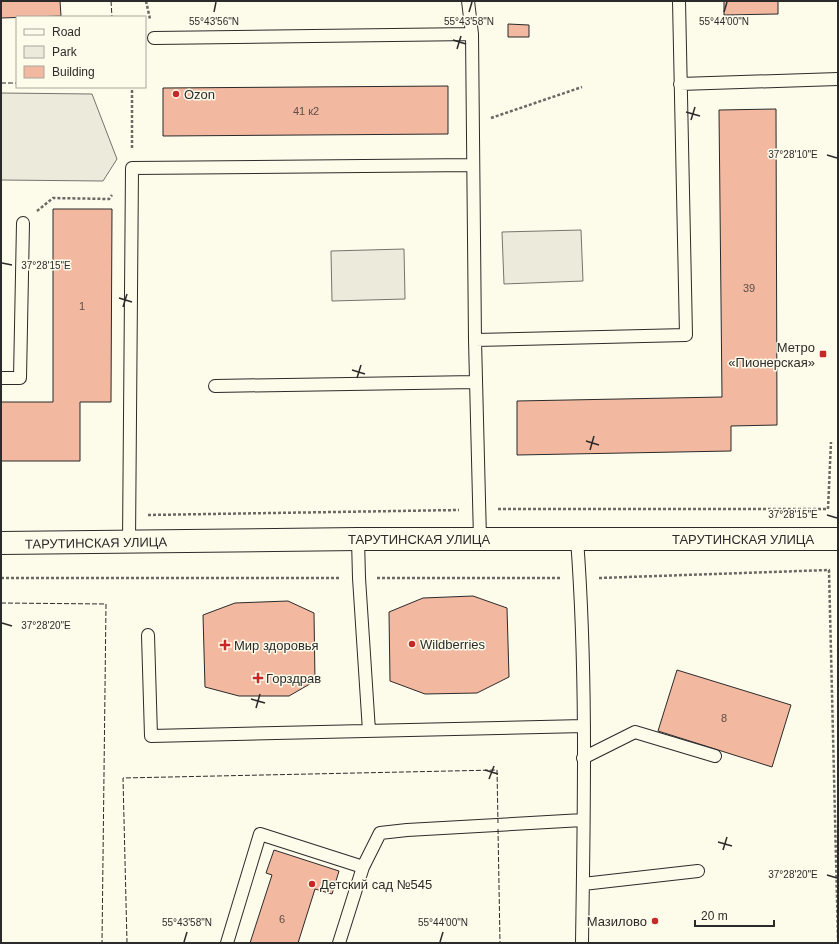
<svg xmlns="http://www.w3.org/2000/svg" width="839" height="944" viewBox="0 0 839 944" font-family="Helvetica,sans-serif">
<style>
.green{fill:#ecebdb;stroke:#74746e}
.building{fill:#f2b8a0;stroke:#2b2b2b}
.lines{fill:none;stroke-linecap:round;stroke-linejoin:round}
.service-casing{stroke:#2b2b2b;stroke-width:14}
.minor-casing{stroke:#2b2b2b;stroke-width:24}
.path{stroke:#6a6964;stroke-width:2.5;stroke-dasharray:3 2;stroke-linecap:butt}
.service{stroke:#fdfbea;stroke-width:12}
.minor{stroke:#fdfbea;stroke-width:22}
.fence{stroke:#2b2b2b;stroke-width:1;stroke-dasharray:5 2;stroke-linecap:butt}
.ticks{fill:none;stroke:#2b2b2b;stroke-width:1.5}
.poi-dot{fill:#c62828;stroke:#fdfbea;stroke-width:1.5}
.labels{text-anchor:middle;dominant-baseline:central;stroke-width:3;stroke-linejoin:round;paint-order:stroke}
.number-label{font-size:11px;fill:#5d4e48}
.poi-label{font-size:13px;fill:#2b2b2b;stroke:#fdfbea;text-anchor:start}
.street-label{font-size:13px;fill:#2b2b2b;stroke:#fdfbea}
.ticks-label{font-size:10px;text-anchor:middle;fill:#2b2b2b;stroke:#fdfbea;stroke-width:3;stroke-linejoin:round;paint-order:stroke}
</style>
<rect width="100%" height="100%" fill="#fdfbea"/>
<path class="green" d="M 1,93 L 92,94 L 117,159 L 103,181 L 1,180 Z
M 581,230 L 583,281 L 504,284 L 502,232 Z
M 404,249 L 405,299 L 332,301 L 331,251 Z"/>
<path class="building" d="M 1,1 L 60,1 L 61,16 L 1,18 Z
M 724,1 L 778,1 L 778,14 L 724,15 Z
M 508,24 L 529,25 L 529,37 L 508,37 Z
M 448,86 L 448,134 L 163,136 L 163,88 Z
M 776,109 L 777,425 L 731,426 L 731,451 L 517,455 L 517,401 L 722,397 L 719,110 Z
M 53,209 L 112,209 L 111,402 L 80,402 L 80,461 L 1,461 L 1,402 L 53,402 Z
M 473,596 L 507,608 L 509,677 L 477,693 L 425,694 L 390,681 L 389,612 L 423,598 Z
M 288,601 L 314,613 L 315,681 L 289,696 L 239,696 L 205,687 L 203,615 L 235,603 Z
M 677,670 L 791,705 L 772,767 L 658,731 Z
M 274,850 L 339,871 L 332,894 L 315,889 L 298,943 L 250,943 L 272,875 L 266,873 Z"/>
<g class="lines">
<g class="service-casing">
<path id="service" d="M 468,1 L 472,34 L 475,340
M 154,38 L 472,34
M 680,84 L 838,79
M 1,378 L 20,378 L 23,223
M 215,386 L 476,382
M 358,539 L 359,578 L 369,731
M 480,539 L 475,340 L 686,335 L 679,1
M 577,539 C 587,673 584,808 582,943
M 129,542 L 132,168 L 473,165
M 148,635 L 151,736 L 584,726
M 583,758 L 635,732 L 715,756
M 583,884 L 698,871
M 227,943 L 260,834 L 363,867
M 339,943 L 363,867 L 380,833 L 407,830 L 583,820"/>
</g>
<g class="minor-casing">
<path id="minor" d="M 1,543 L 358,539 L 838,539"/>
</g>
<path class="path" d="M 146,1 L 150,19
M 491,118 L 582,87
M 132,148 L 132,87
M 37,211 L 53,198 L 109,199 L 112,195
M 498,509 L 828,509 L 831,442
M 148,515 L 459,510
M 1,578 L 340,578
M 377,578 L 560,578
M 599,578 L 829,570 L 838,940"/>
<use href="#service" class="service"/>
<use href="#minor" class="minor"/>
<path class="fence" d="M 111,1 L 112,17
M 1,83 L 17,83
M 1,603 L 106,604 L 102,943
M 498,829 L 500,943
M 127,943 L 123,778 L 497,770 L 498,823"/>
</g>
<path class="ticks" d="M 214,12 L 216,2M 469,12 L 472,2M 724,12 L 727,2M 453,40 L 466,44M 457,49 L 461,36M 686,112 L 700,116M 691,120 L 695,107M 827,155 L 837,158M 2,263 L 12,265M 119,298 L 132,302M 123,307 L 127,294M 352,370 L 365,374M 357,378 L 361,365M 586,441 L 599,445M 590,450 L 594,436M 827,515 L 837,518M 2,623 L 12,626M 251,699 L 265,703M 256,708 L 260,694M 485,770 L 498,774M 489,779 L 494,766M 718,842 L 732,846M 723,850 L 727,837M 827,875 L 837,878M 184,942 L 187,932M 440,942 L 443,932"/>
<g class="poi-dot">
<circle cx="176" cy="94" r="4"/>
<rect x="819" y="350" width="8" height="8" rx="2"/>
<circle cx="412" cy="644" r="4"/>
<path d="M223 639h4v4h4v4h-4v4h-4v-4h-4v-4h4z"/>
<path d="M256 672h4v4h4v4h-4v4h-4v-4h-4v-4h4z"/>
<circle cx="312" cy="884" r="4"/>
<circle cx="655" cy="921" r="4"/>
</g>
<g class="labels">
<g class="number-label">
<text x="306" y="111">41 к2</text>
<text x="749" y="288">39</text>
<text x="82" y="306">1</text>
<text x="724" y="718">8</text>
<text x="282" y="919">6</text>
</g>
<g class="poi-label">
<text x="184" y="94">Ozon</text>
<text x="815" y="347" text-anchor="end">Метро<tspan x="815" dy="15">«Пионерская»</tspan></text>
<text x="420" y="644">Wildberries</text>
<text x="234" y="645">Мир здоровья</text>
<text x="266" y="678">Горздрав</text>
<text x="320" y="884">Детский сад №545</text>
<text x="647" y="921" text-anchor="end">Мазилово</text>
</g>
<g class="street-label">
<text x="419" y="539">ТАРУТИНСКАЯ УЛИЦА</text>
<text x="743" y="539">ТАРУТИНСКАЯ УЛИЦА</text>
<text transform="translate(96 543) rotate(-1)">ТАРУТИНСКАЯ УЛИЦА</text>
</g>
</g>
<g class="ticks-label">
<text x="214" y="25">55°43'56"N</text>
<text x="469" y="25">55°43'58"N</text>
<text x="724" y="25">55°44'00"N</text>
<text x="793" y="158">37°28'10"E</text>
<text x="46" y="269">37°28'15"E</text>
<text x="793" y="518">37°28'15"E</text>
<text x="46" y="629">37°28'20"E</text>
<text x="793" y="878">37°28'20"E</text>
<text x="187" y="926">55°43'58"N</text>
<text x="443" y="926">55°44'00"N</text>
</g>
<rect width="839" height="944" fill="none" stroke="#2b2b2b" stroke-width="4"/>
<rect x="16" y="16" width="130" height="72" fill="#fdfbea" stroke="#a9a89e"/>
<rect x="24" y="29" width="20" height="6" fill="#fdfbea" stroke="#a9a89e"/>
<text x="52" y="36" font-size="12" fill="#2b2b2b">Road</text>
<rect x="24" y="46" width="20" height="12" fill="#ecebdb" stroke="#a9a89e"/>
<text x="52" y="56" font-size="12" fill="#2b2b2b">Park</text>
<rect x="24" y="66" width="20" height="12" fill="#f2b8a0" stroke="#a9a89e"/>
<text x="52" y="76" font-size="12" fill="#2b2b2b">Building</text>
<path d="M695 920v6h79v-6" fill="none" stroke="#2b2b2b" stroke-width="2"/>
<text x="701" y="920" font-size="12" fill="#2b2b2b" stroke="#fdfbea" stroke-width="3" paint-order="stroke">20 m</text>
</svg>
